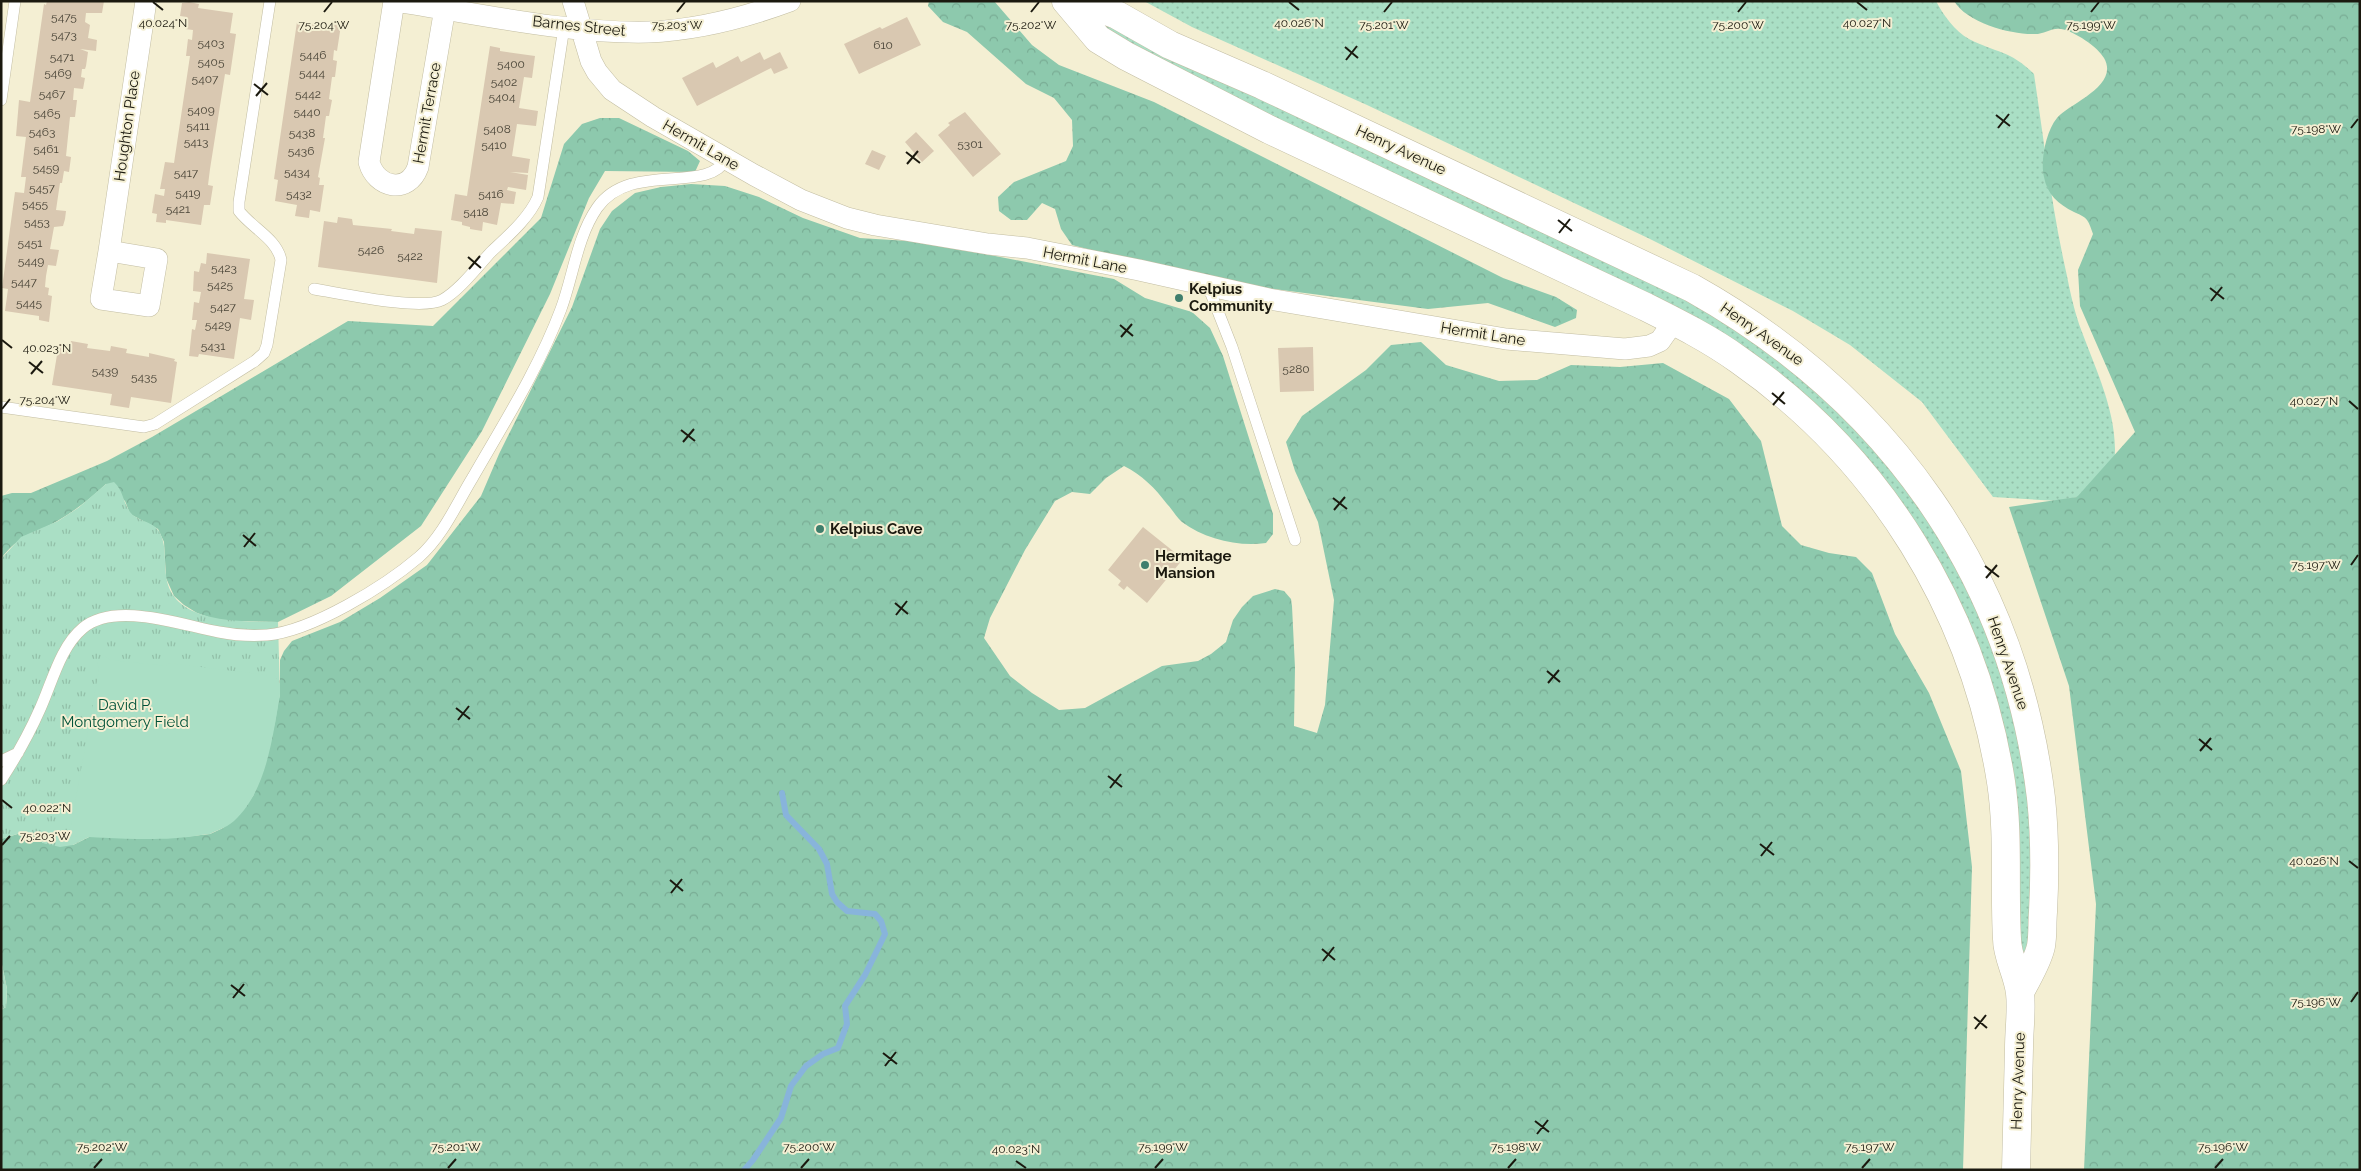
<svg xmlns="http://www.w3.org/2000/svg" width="2361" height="1171" viewBox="0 0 2361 1171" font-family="Raleway,sans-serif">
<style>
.grass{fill:url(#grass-dots)}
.forest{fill:url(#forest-crowns)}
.park{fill:url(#park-tufts)}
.pitch{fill:#aadfc5}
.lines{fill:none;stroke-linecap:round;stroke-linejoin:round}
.stream{stroke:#88b4db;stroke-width:6}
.building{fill:#d9c8b1}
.lane-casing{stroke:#c2bda2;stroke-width:12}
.street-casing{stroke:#c2bda2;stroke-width:22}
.primary-casing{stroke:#c2bda2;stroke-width:29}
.lane{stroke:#fff;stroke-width:11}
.street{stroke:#fff;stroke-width:21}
.primary{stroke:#fff;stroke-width:28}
.ticks{fill:none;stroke:#1b190f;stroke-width:2}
.poi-dot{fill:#3f7f6d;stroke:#f4efd3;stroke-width:2}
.labels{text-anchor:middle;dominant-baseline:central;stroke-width:4;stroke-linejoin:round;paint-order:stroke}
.number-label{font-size:12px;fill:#4a4538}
.street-label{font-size:15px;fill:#1b190f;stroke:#f4efd3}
.poi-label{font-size:15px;font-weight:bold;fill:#1b190f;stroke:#f4efd3;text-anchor:start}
.park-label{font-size:15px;fill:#005239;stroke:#f4efd3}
.ticks-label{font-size:12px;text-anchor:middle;fill:#1b190f;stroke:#f4efd3;stroke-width:4;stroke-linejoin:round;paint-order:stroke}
</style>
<defs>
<pattern id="grass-dots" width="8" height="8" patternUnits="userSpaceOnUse" patternTransform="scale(1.25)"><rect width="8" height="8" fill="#aadfc5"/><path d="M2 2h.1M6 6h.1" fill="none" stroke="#92bfa8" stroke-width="1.8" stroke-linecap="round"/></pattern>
<pattern id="forest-crowns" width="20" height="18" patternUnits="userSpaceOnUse" patternTransform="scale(1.25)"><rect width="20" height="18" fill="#8dc9ad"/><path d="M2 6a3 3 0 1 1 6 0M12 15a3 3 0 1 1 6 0" fill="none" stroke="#79ac94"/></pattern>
<pattern id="park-tufts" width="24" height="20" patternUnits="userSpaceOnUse" patternTransform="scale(1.25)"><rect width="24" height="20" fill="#aadfc5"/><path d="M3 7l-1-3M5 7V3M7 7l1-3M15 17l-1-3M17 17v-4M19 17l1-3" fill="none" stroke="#92bfa8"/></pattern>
</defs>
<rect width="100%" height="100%" fill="#f4efd3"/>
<path class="grass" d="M 1144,1 L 1936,1 C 1943,15 1955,31 1969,39 C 1996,53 2010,50 2034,74 C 2044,141 2052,210 2067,276 C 2070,292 2074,309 2079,324 C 2098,377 2130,435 2107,491 L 2058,501 L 1993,497 L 1922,402 L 1850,345 L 1793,311 L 1650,239 L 1367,105 L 1192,27 Z
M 1100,20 L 1687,298 L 1803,376 L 1899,476 L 1951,556 L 1990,638 L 2023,753 L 2033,845 L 2029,952 L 2022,956 L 2002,725 L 1824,415 L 1099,26 Z"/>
<path class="forest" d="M 929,1 L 994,1 L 1032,45 L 1059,65 L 1154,102 L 1503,278 L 1556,297 L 1577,310 L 1576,318 L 1555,327 L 1488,303 L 1428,309 L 1243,285 L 1160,268 L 1072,245 L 1061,229 L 1055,209 L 1042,203 L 1027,220 L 1011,220 L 999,211 L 998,197 L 1014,182 L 1066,161 L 1073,146 L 1072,120 L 1054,98 L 1026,84 L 967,32 L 943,22 L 928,6 Z
M 1954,1 L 2360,1 L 2360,1170 L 2084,1170 L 2096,904 L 2069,686 L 2009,507 L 2077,497 L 2135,432 L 2080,306 L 2078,270 L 2093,234 C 2091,229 2090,224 2087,220 C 2084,216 2078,214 2074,212 C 2058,204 2047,194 2044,177 C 2040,161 2046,131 2057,118 C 2070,103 2120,86 2104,58 C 2098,47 2074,31 2061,29 C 2053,27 2044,34 2035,34 C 2012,35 1967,23 1954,1 Z
M 600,118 L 619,118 L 688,151 L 700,161 L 695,172 L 605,171 L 589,198 L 550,294 L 482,431 L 421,526 L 331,596 L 278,622 L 232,621 L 214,619 L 197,613 L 184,605 L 174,596 L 166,578 L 164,542 L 158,529 L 130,514 L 125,501 L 106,484 C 91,498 76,510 59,520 C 35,534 19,534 1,559 L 1,496 L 12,493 L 31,493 L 107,461 L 152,437 L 348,321 L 433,326 L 541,218 L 564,144 L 582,124 Z
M 691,184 L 725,186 L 759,197 L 803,218 L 860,238 L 908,241 L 990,255 L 1114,279 L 1145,298 L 1192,312 L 1210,328 L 1223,356 L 1273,514 L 1273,534 L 1266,543 C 1238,547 1205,539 1182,522 C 1176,517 1172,509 1167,504 C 1155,488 1142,475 1124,466 L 1106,478 L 1090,494 L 1072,492 L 1055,501 L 1025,550 L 990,618 L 984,638 L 1010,676 L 1032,693 L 1059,710 L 1085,708 L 1162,666 L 1198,661 L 1211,654 L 1226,642 L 1233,620 L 1242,607 L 1253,596 L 1275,589 L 1284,591 L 1291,599 L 1292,606 L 1295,668 L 1294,726 L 1317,733 L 1325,705 L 1334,600 L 1318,522 L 1295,471 L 1286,442 L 1302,416 L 1366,370 L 1391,345 L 1421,342 L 1446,365 L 1499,381 L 1537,380 L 1571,365 L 1620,367 L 1663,363 L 1729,399 L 1761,441 L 1782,526 L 1801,545 L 1829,553 L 1856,557 L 1872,573 L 1895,634 L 1929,693 L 1961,771 L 1972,867 L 1963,1170 L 1,1170 L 1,1010 L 6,1007 L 7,989 L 1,960 L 1,839 L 24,832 L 36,836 L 43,843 L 73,845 L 89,837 L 183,837 L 210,834 L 223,828 L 253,796 L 262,773 L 280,694 L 280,660 L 284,651 L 292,641 L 340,622 L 380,598 L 427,565 L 481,496 L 499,454 L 572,307 L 600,229 L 612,211 L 635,193 L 661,187 Z"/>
<path class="park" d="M 114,482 C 123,490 123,502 130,512 C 136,521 152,521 158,530 C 167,542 164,561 166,575 C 171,625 242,621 278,622 L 280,694 L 275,723 L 262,773 L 253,796 L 234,820 L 210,834 L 154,838 L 89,837 L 73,845 L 60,847 L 43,843 L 36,836 L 24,832 L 1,839 L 1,559 L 21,537 L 58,521 L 78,508 L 106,484 Z
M 1,960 L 7,989 L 6,1007 L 1,1010 Z"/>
<path class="pitch" d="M 105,656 L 110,660 L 167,666 L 168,663 L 275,676 L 280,684 L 280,694 C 273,735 267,791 234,821 C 204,848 109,837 69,836 L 99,670 L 97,662 Z"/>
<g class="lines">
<path class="stream" d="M 744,1170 L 753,1160 L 781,1118 L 791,1086 L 806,1066 L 823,1054 L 838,1048 L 847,1024 L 845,1006 L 865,975 L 885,934 L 881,921 L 875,914 L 847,911 L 837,902 L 832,894 L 827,864 L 819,849 L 786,815 L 782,793"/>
</g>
<path class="building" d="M 47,1 L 104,1 L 102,13 L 86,13 L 85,22 L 90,25 L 88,38 L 97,40 L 96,51 L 80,49 L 88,52 L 86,66 L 85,69 L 82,69 L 81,77 L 85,78 L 83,89 L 74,88 L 73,100 L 77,100 L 75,117 L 70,117 L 66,156 L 71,157 L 69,172 L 64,171 L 62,183 L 60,183 L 56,210 L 66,211 L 65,219 L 63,226 L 54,227 L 50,249 L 59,250 L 56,266 L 48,265 L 46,276 L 45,287 L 49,288 L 48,295 L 52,296 L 49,322 L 39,320 L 39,316 L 5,311 L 8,289 L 2,288 L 15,192 L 24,193 L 26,177 L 21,177 L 26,137 L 16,136 L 19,100 L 30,102 L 44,4 L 46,5 Z
M 189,2 L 199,4 L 198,8 L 233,13 L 230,33 L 236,34 L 230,75 L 225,74 L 210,169 L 208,185 L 213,186 L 210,205 L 204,205 L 201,225 L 166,220 L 166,223 L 156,222 L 157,214 L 152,213 L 155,194 L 164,196 L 165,189 L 160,189 L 165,162 L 174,163 L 190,56 L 186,56 L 188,39 L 192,40 L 193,30 L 185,29 L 187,17 L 180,16 L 182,3 Z
M 907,17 L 921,45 L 859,74 L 844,44 L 880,27 L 882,29 Z
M 297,22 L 330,27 L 330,24 L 341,25 L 337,51 L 334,50 L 333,60 L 337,61 L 335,77 L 332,77 L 329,99 L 332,100 L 329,116 L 326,116 L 323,138 L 325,138 L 318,177 L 320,178 L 319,185 L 324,185 L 320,212 L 310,210 L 309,218 L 295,216 L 297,205 L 275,201 L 278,180 L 274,179 Z
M 490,46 L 500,48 L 500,51 L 535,56 L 532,78 L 524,77 L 519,108 L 538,111 L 536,126 L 517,124 L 512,156 L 530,159 L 528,173 L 510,172 L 528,175 L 526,190 L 508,187 L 507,190 L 516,192 L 514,204 L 501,203 L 497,225 L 483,222 L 482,231 L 470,229 L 470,227 L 462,225 L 462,222 L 451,220 L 455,194 L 467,196 Z
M 760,52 L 764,60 L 780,52 L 788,68 L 774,74 L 771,68 L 697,106 L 682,78 L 713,62 L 716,68 L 738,56 L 741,62 Z
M 965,112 L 1001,154 L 973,177 L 938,135 L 950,125 L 948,123 Z
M 916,132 L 934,151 L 922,162 L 905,142 Z
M 872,150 L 886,156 L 879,170 L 865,164 Z
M 338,217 L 352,219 L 353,225 L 392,229 L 391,231 L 414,234 L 415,228 L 442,231 L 437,283 L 318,267 L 324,221 L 337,223 Z
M 207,253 L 250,259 L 244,299 L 254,300 L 251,320 L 240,318 L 234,359 L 199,354 L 198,357 L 189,356 L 192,329 L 195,330 L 197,320 L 192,320 L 194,302 L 199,303 L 201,292 L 193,291 L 194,271 L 199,272 L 201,263 L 206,264 Z
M 71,341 L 88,344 L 87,348 L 110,351 L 111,346 L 127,349 L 126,353 L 149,357 L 149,353 L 175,359 L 174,361 L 177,362 L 171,403 L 131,397 L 129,408 L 110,405 L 112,394 L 52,385 L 59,343 L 70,345 Z
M 1313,347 L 1314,391 L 1280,392 L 1278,348 Z
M 1143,527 L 1183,559 L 1147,603 L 1127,586 L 1124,590 L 1118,585 L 1121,581 L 1108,570 Z"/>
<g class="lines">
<g class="lane-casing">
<path id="lane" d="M 1,100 L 15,1
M 1208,286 L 1232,347 L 1295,540
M 314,289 C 340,293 421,311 442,300 C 459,291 478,266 491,252 C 508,236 529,218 538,197 L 564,27
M 1,407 L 144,427 L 155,424 L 255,361 L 264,353 L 267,345 L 281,260 C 277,239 252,228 239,211 L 239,202 L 270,1
M 1,761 L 18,753
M 1,780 C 16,757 29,734 40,709 C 52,683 60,647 83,628 C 115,601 181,625 219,632 C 234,635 252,636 267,635 C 312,631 385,586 419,557 C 443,536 457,503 473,477 C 504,423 539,368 561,309 C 573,277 577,237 597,208 C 630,160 708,195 726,159"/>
</g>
<g class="street-casing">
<path id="street" d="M 394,1 L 369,162 C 376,188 408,195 418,167 L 445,8
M 395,1 C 476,13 567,34 649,32 C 697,30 744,18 790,1
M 573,1 L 591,61 L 597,72 L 612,90 L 653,117 L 754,175 L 801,200 L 847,218 L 875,225 L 988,244 L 1027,248 L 1139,270 L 1269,299 L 1506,339 L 1625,349 L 1649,346 L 1660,341 L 1674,321
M 109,251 L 146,1
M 109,251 L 157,259 L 149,306 L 101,299 Z"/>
</g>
<g class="primary-casing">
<path id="primary" d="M 1066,1 L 1098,39 L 1126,56 L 1270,130 L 1646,307 C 1678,323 1710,339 1739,360 C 1881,459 1974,611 2001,782 C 2009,834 2004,887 2007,939 C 2007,957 2018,974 2020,993 C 2022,1010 2019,1030 2019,1048 C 2018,1089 2017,1129 2016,1170
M 1081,1 L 1117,15 L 1170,45 L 1262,85 L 1692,288 C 1888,398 2014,573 2041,798 C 2045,836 2045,874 2043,912 C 2042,923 2043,935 2041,946 C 2038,961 2027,978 2020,992"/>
</g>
<use href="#lane" class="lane"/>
<use href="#street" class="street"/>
<use href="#primary" class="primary"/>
</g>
<path class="ticks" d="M 153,2 L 163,10M 1289,2 L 1299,10M 1857,2 L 1867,10M 324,12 L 332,2M 677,12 L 685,2M 1031,12 L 1039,2M 1384,12 L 1392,2M 1738,12 L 1746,2M 2091,12 L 2099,2M 1345,47 L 1358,58M 1346,60 L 1357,46M 254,84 L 268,95M 256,96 L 267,83M 1996,115 L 2010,126M 1998,128 L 2009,114M 2351,128 L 2358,119M 906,152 L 920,163M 907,164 L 918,151M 1558,220 L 1572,231M 1559,233 L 1570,219M 468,257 L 481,268M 469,269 L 480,256M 2210,288 L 2224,299M 2211,301 L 2222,287M 1120,325 L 1133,336M 1121,337 L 1132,324M 2,340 L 12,348M 29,362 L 43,373M 31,374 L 42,361M 1772,393 L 1785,404M 2349,401 L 2358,409M 1773,405 L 1784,392M 2,409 L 10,399M 681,430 L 695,441M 683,442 L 694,429M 1333,498 L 1347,509M 1334,510 L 1345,497M 243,535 L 256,546M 244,547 L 255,533M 2351,565 L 2358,555M 1985,566 L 1999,577M 1986,578 L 1997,565M 895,603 L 908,614M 896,615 L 907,601M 1547,671 L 1560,682M 1548,683 L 1559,670M 456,708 L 470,719M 458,720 L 469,706M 2199,739 L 2212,750M 2200,751 L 2211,738M 1108,776 L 1122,787M 1110,788 L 1121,774M 2,800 L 12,808M 1760,844 L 1774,855M 2,845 L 10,836M 1761,856 L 1772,842M 2349,861 L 2358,868M 670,880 L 683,891M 671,893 L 682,879M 1322,949 L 1335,960M 1323,961 L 1334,947M 231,985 L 245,996M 233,998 L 244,984M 2351,1002 L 2358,992M 1974,1017 L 1987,1028M 1975,1029 L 1986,1015M 883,1053 L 897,1064M 885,1066 L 896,1052M 1535,1121 L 1549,1132M 1537,1134 L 1548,1120M 1016,1161 L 1026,1168M 94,1168 L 102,1159M 448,1168 L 456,1159M 801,1168 L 809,1159M 1155,1168 L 1163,1159M 1508,1168 L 1516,1159M 1862,1168 L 1870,1159M 2215,1168 L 2223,1159"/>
<g class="poi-dot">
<circle cx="1179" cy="298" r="5"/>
<circle cx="820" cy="529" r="5"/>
<circle cx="1145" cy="565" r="5"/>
</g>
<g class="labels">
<g class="number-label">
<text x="64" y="17">5475</text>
<text x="64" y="35">5473</text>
<text x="211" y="43">5403</text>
<text x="883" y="45">610</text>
<text x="313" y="55">5446</text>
<text x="62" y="57">5471</text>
<text x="211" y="62">5405</text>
<text x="511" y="64">5400</text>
<text x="58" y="73">5469</text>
<text x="312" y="73">5444</text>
<text x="205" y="79">5407</text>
<text x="504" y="82">5402</text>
<text x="52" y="94">5467</text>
<text x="308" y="94">5442</text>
<text x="502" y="97">5404</text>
<text x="201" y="110">5409</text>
<text x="307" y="112">5440</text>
<text x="47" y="113">5465</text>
<text x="198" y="126">5411</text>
<text x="497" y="129">5408</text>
<text x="42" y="132">5463</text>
<text x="302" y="133">5438</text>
<text x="196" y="142">5413</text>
<text x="970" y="144">5301</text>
<text x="494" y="145">5410</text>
<text x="46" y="149">5461</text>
<text x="301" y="151">5436</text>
<text x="46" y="168">5459</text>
<text x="297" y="172">5434</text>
<text x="186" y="173">5417</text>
<text x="42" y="188">5457</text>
<text x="188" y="193">5419</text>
<text x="299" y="194">5432</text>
<text x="491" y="194">5416</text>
<text x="35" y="204">5455</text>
<text x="178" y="209">5421</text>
<text x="476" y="212">5418</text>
<text x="37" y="222">5453</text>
<text x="30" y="243">5451</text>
<text x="371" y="250">5426</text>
<text x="410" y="256">5422</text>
<text x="31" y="261">5449</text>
<text x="224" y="268">5423</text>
<text x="24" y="282">5447</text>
<text x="220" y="285">5425</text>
<text x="29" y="303">5445</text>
<text x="223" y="307">5427</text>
<text x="218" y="325">5429</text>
<text x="213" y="346">5431</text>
<text x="1296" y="369">5280</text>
<text x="105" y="371">5439</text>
<text x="144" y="377">5435</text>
</g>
<g class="street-label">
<text transform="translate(579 26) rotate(6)">Barnes Street</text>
<text transform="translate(427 113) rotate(-80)">Hermit Terrace</text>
<text transform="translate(127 126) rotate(-82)">Houghton Place</text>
<text transform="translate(701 145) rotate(30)">Hermit Lane</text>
<text transform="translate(1401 150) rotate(25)">Henry Avenue</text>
<text transform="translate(1085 260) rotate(11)">Hermit Lane</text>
<text transform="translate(1483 334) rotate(9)">Hermit Lane</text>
<text transform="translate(1762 334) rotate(35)">Henry Avenue</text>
<text transform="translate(2008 663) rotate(71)">Henry Avenue</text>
<text transform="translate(2018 1081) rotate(-88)">Henry Avenue</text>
</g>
<g class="poi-label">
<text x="1189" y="289">Kelpius<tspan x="1189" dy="17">Community</tspan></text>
<text x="830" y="529">Kelpius Cave</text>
<text x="1155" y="556">Hermitage<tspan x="1155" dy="17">Mansion</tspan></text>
</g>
<g class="park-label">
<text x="125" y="705">David P.<tspan x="125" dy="17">Montgomery Field</tspan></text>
</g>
</g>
<g class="ticks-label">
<text x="163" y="27">40.024°N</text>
<text x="1299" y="27">40.026°N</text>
<text x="1867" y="27">40.027°N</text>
<text x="324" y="29">75.204°W</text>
<text x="677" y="29">75.203°W</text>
<text x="1031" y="29">75.202°W</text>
<text x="1384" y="29">75.201°W</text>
<text x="1738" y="29">75.200°W</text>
<text x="2091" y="29">75.199°W</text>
<text x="2316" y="133">75.198°W</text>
<text x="47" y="352">40.023°N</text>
<text x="45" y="404">75.204°W</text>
<text x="2314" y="405">40.027°N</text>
<text x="2316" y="569">75.197°W</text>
<text x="47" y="812">40.022°N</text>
<text x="45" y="840">75.203°W</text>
<text x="2314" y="865">40.026°N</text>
<text x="2316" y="1006">75.196°W</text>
<text x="102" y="1151">75.202°W</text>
<text x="456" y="1151">75.201°W</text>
<text x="809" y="1151">75.200°W</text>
<text x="1163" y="1151">75.199°W</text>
<text x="1516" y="1151">75.198°W</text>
<text x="1870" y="1151">75.197°W</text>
<text x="2223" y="1151">75.196°W</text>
<text x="1016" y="1153">40.023°N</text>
</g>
<rect width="2361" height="1171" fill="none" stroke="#1b190f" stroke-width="5"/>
</svg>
